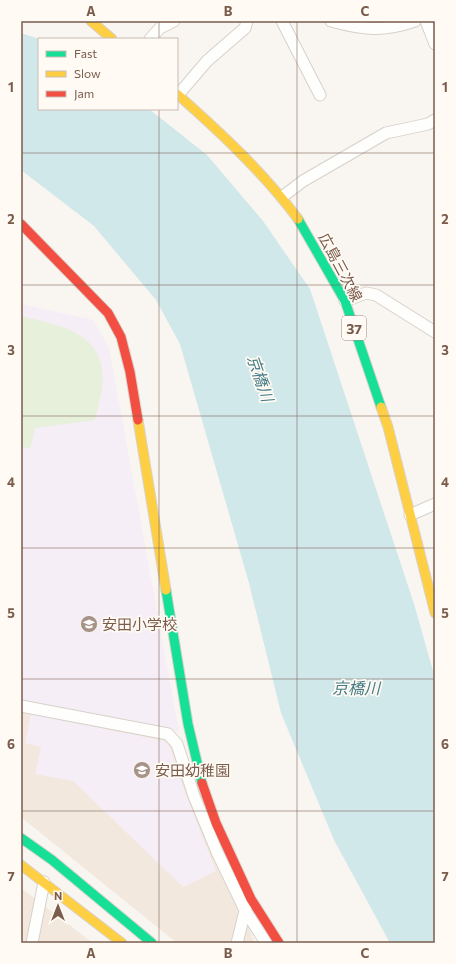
<svg xmlns="http://www.w3.org/2000/svg" width="456" height="964" viewBox="0 0 456 964" font-family="Commissioner,'Noto Sans JP',sans-serif">
<style>
.residential{fill:#f2e8de}
.education{fill:#f6eef6}
.green{fill:#e7f0db}
.water{fill:#d0e8ea}
.lines{fill:none;stroke-linecap:round;stroke-linejoin:round}
.street-casing{stroke:#d7d1cb;stroke-width:13}
.fast-casing{stroke:#d9d2cb;stroke-width:11}
.slow-casing{stroke:#d9d2cb;stroke-width:11}
.jam-casing{stroke:#d9d2cb;stroke-width:11}
.street{stroke:#fefefd;stroke-width:11}
.fast{stroke:#16e098;stroke-width:9}
.slow{stroke:#ffcf43;stroke-width:9}
.jam{stroke:#f24e42;stroke-width:9}
.grid{fill:none;stroke:#7a5c4d;stroke-width:1;stroke-opacity:0.55}
.labels{text-anchor:middle;dominant-baseline:central;stroke-width:3.5;stroke-linejoin:round;paint-order:stroke}
.shield{fill:#fffaf3;stroke:#a28b7f;stroke-width:1}
.shield-label{font-size:14px;font-weight:bold;fill:#7a5c4d}
.street-label{font-size:15px;fill:#7a5c4d;stroke:#fffaf3}
.poi-label{font-size:15px;fill:#7a5c4d;stroke:#fffaf3;text-anchor:start}
.water-label{font-size:16px;font-style:italic;fill:#437c86;stroke:#fffaf3}
.neatline{fill:none;stroke:#7a5c4d;stroke-width:1.5}
.grid-label{font-size:13px;text-anchor:middle;font-weight:bold;fill:#7a5c4d}
</style>
<rect width="100%" height="100%" fill="#f9f5f0"/>
<path class="residential" d="M 21,712 L 164,740 L 171,746 L 255,943 L 177,943 L 21,817 Z
M 21,888 L 93,943 L 21,943 Z"/>
<path class="education" d="M 21,304 L 93,320 L 109,347 L 179,732 L 21,700 Z
M 31,714 L 164,741 L 170,747 L 181,782 L 216,871 L 183,887 L 73,781 L 35,774 L 41,747 L 25,743 Z"/>
<path class="green" d="M 21,316 C 58,325 103,331 103,380 C 102,393 98,407 95,420 L 35,428 L 30,449 L 21,447 Z"/>
<path class="water" d="M 21,33 L 39,39 L 39,109 L 149,109 L 207,155 L 263,221 L 310,289 L 414,604 L 435,678 L 435,943 L 390,943 L 334,840 L 281,713 L 249,583 L 180,344 L 156,300 L 94,226 L 21,170 Z"/>
<g class="lines">
<g class="street-casing">
<path id="street" d="M 282,21 L 320,95
M 331,21 C 364,30 382,32 415,21
M 426,21 L 435,44
M 150,39 L 160,28 L 174,21
M 178,95 L 207,61 L 245,28 L 247,21
M 282,197 L 303,181 L 386,133 L 428,124 L 435,120
M 345,301 L 366,293 L 376,295 L 435,332
M 410,515 L 435,504
M 21,706 L 168,734 L 177,744 L 194,796 L 217,852 L 245,910 L 266,943
M 32,943 L 44,882
M 237,943 L 246,907"/>
</g>
<g class="fast-casing">
<path id="fast" d="M 298,219 L 345,301 L 381,407
M 166,590 L 188,724 L 202,783
M 21,838 L 52,860 L 152,943"/>
</g>
<g class="slow-casing">
<path id="slow" d="M 91,21 L 112,39
M 177,94 C 221,133 263,172 298,219
M 381,407 L 388,427 L 435,613
M 138,420 L 166,590
M 21,865 L 122,943"/>
</g>
<g class="jam-casing">
<path id="jam" d="M 21,224 L 108,313 L 121,337 L 130,372 L 138,420
M 202,783 L 216,823 L 251,899 L 279,943"/>
</g>
<use href="#street" class="street"/>
<use href="#fast" class="fast"/>
<use href="#slow" class="slow"/>
<use href="#jam" class="jam"/>
</g>
<path class="grid" d="M 159,21 L 159,39M 297,21 L 297,943M 159,109 L 159,943M 21,153 L 435,153M 21,285 L 435,285M 21,416 L 435,416M 21,548 L 435,548M 21,679 L 435,679M 21,811 L 435,811"/>
<defs>
<g id="school-disc" transform="scale(0.9)"><circle r="9.5" fill="#a69286" stroke="#fffaf3"/><path d="M0-5L7-2L0 1L-7-2ZM-4 1L0 2.5L4 1V4Q0 6-4 4Z" fill="#fff"/></g>
</defs>
<g fill-rule="evenodd">
<use href="#school-disc" x="89" y="624"/>
<use href="#school-disc" x="142" y="770"/>
</g>
<g class="labels">
<rect class="shield" x="342" y="316" width="24" height="24" rx="3"/>
<g class="shield-label">
<text x="354" y="328">37</text>
</g>
<g class="street-label">
<text transform="translate(341 267) rotate(62)">広島三次線</text>
</g>
<g class="poi-label">
<text x="102" y="624">安田小学校</text>
<text x="155" y="770">安田幼稚園</text>
</g>
<g class="water-label">
<text transform="translate(261 378) rotate(71)">京橋川</text>
<text x="356" y="687">京橋川</text>
</g>
</g>
<rect width="456" height="964" fill="none" stroke="#fffaf3" stroke-width="44"/>
<rect x="38" y="38" width="140" height="72" fill="#fffaf3" stroke="#cabbb1"/>
<rect x="46" y="51" width="20" height="6" fill="#16e098" stroke="#cabbb1"/>
<text x="74" y="58" font-size="12" fill="#7a5c4d">Fast</text>
<rect x="46" y="71" width="20" height="6" fill="#ffcf43" stroke="#cabbb1"/>
<text x="74" y="78" font-size="12" fill="#7a5c4d">Slow</text>
<rect x="46" y="91" width="20" height="6" fill="#f24e42" stroke="#cabbb1"/>
<text x="74" y="98" font-size="12" fill="#7a5c4d">Jam</text>
<g transform="translate(58 906)" stroke="#fffaf3" stroke-width="3" paint-order="stroke">
<path d="M0-3L7 15L0 10L-7 15Z" fill="#7a5c4d"/>
<text y="-6" font-size="11" font-weight="bold" text-anchor="middle" fill="#7a5c4d">N</text>
</g>
<rect x="22" y="22" width="412" height="920" class="neatline"/>
<g class="grid-label">
<text x="91" y="16">A</text>
<text x="228" y="16">B</text>
<text x="365" y="16">C</text>
<text x="11" y="92">1</text>
<text x="445" y="92">1</text>
<text x="11" y="224">2</text>
<text x="445" y="224">2</text>
<text x="11" y="355">3</text>
<text x="445" y="355">3</text>
<text x="11" y="487">4</text>
<text x="445" y="487">4</text>
<text x="11" y="618">5</text>
<text x="445" y="618">5</text>
<text x="11" y="749">6</text>
<text x="445" y="749">6</text>
<text x="11" y="881">7</text>
<text x="445" y="881">7</text>
<text x="91" y="958">A</text>
<text x="228" y="958">B</text>
<text x="365" y="958">C</text>
</g>
</svg>
